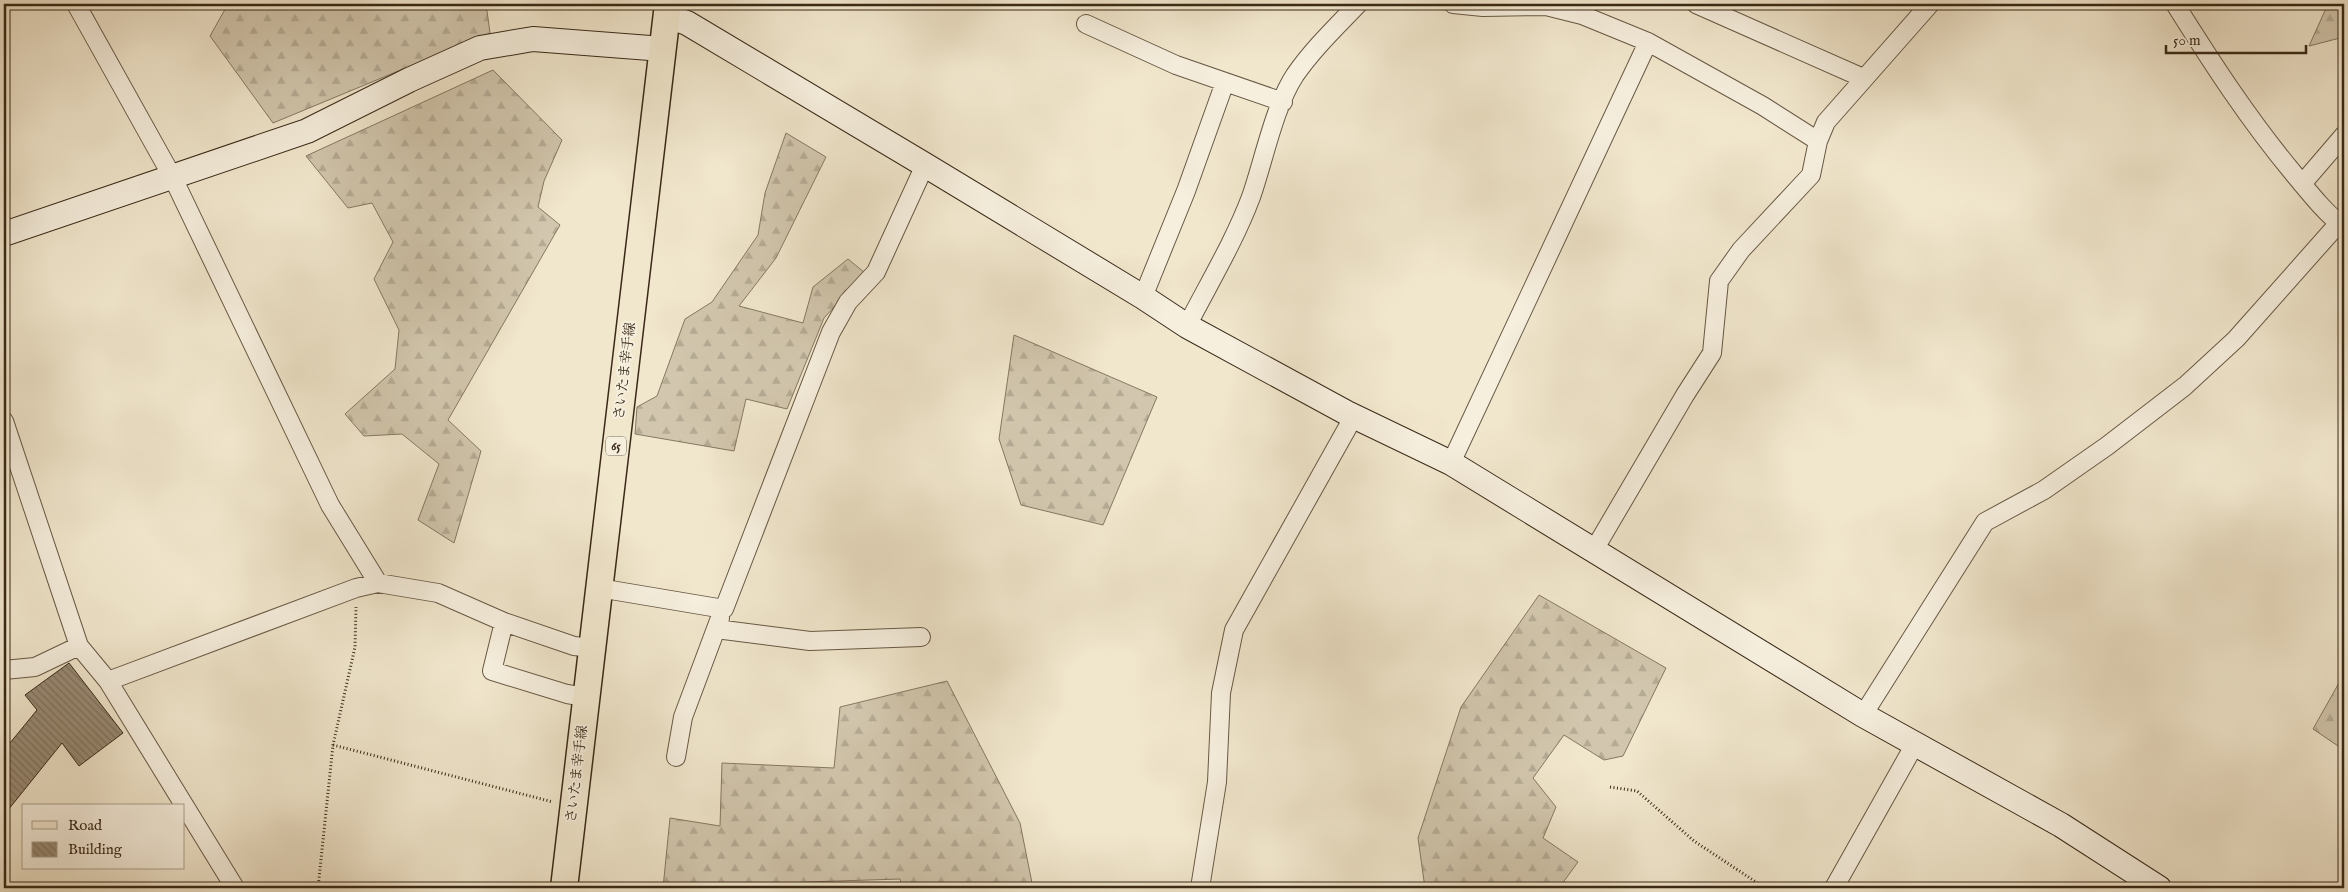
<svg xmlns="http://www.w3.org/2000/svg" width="2348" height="892" viewBox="0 0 2348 892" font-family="'IM FELL English','Noto Serif JP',serif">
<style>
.forest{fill:url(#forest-firs);stroke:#867862}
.building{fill:url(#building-back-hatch);stroke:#3a2917}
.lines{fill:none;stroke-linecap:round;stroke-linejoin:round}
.street-casing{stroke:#685844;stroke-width:20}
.secondary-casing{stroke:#3a2917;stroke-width:26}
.primary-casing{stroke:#3a2917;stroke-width:29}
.path{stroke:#3a2917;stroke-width:3;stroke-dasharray:1 2.5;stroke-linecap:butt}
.street{stroke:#f6efde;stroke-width:18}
.secondary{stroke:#f6efde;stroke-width:24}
.primary{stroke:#f1e7cd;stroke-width:26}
.labels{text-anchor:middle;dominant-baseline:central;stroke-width:4;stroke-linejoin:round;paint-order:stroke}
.shield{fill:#f6efde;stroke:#726453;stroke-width:1}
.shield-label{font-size:12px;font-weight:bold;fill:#3a2917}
.street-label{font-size:14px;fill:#3a2917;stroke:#f6efde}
</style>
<defs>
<pattern id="forest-firs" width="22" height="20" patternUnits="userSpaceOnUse" patternTransform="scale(1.25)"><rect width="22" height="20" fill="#d2c7ae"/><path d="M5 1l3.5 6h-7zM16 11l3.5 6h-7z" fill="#b5ab95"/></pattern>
<pattern id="building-back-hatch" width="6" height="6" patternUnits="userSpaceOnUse" patternTransform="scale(1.25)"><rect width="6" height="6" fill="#998c76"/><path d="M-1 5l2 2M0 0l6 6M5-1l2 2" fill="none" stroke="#7e7260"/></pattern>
</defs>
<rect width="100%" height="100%" fill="#f1e7cd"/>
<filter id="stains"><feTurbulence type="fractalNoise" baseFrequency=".004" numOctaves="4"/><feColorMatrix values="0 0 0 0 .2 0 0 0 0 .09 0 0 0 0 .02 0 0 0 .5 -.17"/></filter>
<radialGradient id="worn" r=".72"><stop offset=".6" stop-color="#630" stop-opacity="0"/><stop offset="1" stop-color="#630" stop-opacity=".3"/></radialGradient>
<path class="forest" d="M 228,4 L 482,4 L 487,11 L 490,33 L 273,123 L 210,36 Z
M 2328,4 L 2344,4 L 2344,37 L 2309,46 Z
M 493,70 L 562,140 L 544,181 L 538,207 L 560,225 L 448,420 L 481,451 L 454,543 L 418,520 L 439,464 L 402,434 L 364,436 L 345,414 L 395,369 L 399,330 L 374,279 L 393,242 L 372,203 L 348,208 L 306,156 Z
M 786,133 L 826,157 L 776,258 L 739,306 L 803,323 L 813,287 L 848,259 L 865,273 L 824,318 L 787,409 L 746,399 L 734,451 L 635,434 L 637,407 L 657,396 L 685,319 L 712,302 L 758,235 L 765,193 Z
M 1014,335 L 1157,397 L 1103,525 L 1021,505 L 999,439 Z
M 1539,595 L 1666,668 L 1623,756 L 1604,760 L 1564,735 L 1533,778 L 1556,807 L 1543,838 L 1578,862 L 1559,888 L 1493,888 L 1486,886 L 1485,888 L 1425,888 L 1418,838 L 1461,707 Z
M 2344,674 L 2344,750 L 2313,729 Z
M 947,681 L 1020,823 L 1033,888 L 902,888 L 900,879 L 806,882 L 803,888 L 663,888 L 670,818 L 720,826 L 722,763 L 834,768 L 840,707 Z"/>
<path class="building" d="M 69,663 L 123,733 L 79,766 L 62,743 L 4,815 L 4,738 L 10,743 L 37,710 L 25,695 Z"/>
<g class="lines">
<g class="street-casing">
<path id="street" d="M 76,4 L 173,178 L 330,505 L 378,583
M 1453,4 L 1483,7 L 1546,6 L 1582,15 L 1648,42 L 1763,106 L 1818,141
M 1696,4 L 1863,78
M 2175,4 C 2212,63 2249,120 2294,174 C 2309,192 2325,213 2344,227
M 1086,24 L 1176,65 L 1283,102
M 2302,184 L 2344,135
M 1143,297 L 1186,191 L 1225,82
M 1187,326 C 1209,283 1234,242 1251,197 C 1264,160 1274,107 1295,75 C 1313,49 1336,27 1358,4
M 4,421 L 79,646 L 108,681 L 235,888
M 1451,463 L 1648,42
M 1594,550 L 1685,395 L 1712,353 L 1719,281 L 1741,250 L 1811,175 L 1818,141 L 1826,122 L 1930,4
M 599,588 L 724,609 L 831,332 L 848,302 L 876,272 L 925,165
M 504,622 L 492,671 L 567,694 L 586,697
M 716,629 L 810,641 L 921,637
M 4,670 L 35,667 L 79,646
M 108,681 L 356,588 L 378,583 L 438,593 L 504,622 L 574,646 L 592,648
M 1863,715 L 1985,522 L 2044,490 L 2107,446 L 2185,386 L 2236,339 L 2339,223
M 676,757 L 683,717 L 720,618
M 1200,888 L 1217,782 L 1221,693 L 1234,630 L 1354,416
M 1834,888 L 1915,744"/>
</g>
<g class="secondary-casing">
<path id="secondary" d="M 667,16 L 687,23 L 925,165 L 1143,297 L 1187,326 L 1347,413 L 1451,463 L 1863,715 L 2061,825 L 2159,888
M 4,234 L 307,131 L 409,80 L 480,48 L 533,39 L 663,49"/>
</g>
<g class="primary-casing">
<path id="primary" d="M 564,888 L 668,4"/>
</g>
<path class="path" d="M 333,745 L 553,802
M 1610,787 L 1637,791 L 1694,841 L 1765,888
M 318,888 L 333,745 L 355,647 L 356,607"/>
<use href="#street" class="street"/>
<use href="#secondary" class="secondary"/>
<use href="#primary" class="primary"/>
</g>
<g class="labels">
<rect class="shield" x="606" y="436.5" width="20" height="19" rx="4"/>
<g class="shield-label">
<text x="616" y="446">65</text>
</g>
<g class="street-label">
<text transform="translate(625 371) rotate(-83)">さいたま幸手線</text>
<text transform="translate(577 774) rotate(-83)">さいたま幸手線</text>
</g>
</g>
<rect width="2348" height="892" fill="none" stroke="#f1e7cd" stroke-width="20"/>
<rect x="5" y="5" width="2338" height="882" fill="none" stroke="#3a2917" stroke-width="2.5"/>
<rect x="10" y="10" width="2328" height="872" fill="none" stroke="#3a2917"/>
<rect x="22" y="804" width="162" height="65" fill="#f6efde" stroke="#aba08e"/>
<rect x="32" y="821" width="25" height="8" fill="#f1e7cd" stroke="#aba08e"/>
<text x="68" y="830" font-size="15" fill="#3a2917">Road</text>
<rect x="32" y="842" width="25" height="15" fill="url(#building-back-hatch)" stroke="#aba08e"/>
<text x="68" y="854" font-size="15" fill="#3a2917">Building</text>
<path d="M2166 45v8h140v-8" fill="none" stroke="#3a2917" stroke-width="2.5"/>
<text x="2173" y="45" font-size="15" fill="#3a2917" stroke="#f6efde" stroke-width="4" paint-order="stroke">50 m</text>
<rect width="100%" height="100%" filter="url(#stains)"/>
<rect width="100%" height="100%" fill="url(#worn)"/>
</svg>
